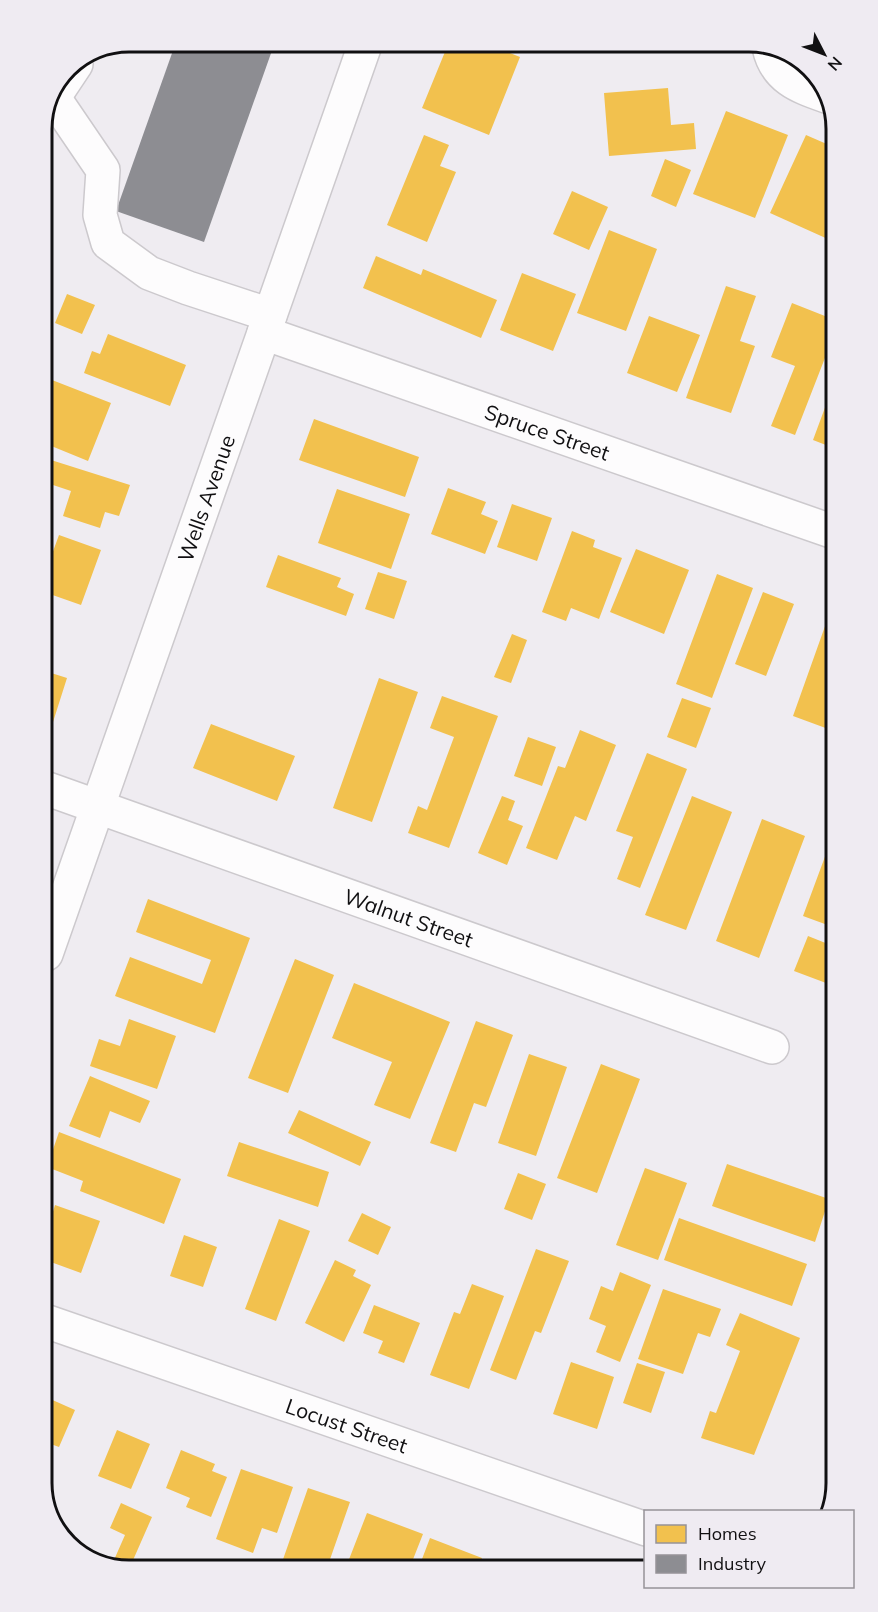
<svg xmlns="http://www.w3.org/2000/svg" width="878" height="1612" viewBox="0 0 878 1612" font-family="Mulish,sans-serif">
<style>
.homes{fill:#f2c14e}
.industry{fill:#8d8d92}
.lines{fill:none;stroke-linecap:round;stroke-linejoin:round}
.minor-casing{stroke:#ccc9cd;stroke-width:36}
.minor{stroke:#fdfcfd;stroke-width:33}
.labels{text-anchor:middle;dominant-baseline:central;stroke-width:6;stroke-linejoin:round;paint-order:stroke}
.street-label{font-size:21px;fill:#111012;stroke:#efebf2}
.rim{fill:none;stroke:#111012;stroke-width:3}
</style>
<rect width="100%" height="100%" fill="#efecf1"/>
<path class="homes" d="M 449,42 L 483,42 L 520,57 L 489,135 L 422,108 Z
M 647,42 L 679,42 L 675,53 Z
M 668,88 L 671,125 L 694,123 L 696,149 L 609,156 L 604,93 Z
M 726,111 L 788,135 L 755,218 L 693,194 Z
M 424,135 L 449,145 L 440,166 L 456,172 L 427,242 L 387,225 Z
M 806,135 L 829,145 L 829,160 L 825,170 L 830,172 L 830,240 L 770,213 Z
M 665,159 L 691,170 L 676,207 L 651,196 Z
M 572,191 L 608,207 L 589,250 L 553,234 Z
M 609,230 L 657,249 L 626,331 L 577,313 Z
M 376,256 L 421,275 L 423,269 L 497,300 L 481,338 L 363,288 Z
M 522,273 L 576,294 L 553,351 L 500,330 Z
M 726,286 L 756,296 L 740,341 L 755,346 L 731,413 L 686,398 Z
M 67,294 L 95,305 L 82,334 L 55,323 Z
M 792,303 L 830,318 L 830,345 L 795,435 L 771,426 L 795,366 L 771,357 Z
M 649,316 L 700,335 L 677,392 L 627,373 Z
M 108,334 L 186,365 L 170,406 L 84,373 L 92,351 L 100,354 Z
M 52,380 L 111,403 L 88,461 L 44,443 L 43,401 Z
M 830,394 L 831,394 L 831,447 L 813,440 Z
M 314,419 L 419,457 L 405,497 L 299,460 Z
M 51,460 L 130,485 L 119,516 L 105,512 L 100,528 L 63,516 L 71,491 L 44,482 Z
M 448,488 L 486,502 L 481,514 L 498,521 L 485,554 L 431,534 Z
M 337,489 L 410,514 L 391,569 L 318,543 Z
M 512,504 L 552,518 L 537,561 L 497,547 Z
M 572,531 L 595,540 L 593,547 L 622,558 L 599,619 L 571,608 L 566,621 L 542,612 Z
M 59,535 L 101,550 L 81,605 L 44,592 L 44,576 Z
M 636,549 L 689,570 L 664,634 L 610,612 Z
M 278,555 L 341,578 L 337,587 L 354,594 L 346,616 L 266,587 Z
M 378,572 L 407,581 L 394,619 L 365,609 Z
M 717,574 L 753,588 L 712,698 L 676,684 Z
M 763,592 L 794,604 L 766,676 L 735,664 Z
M 829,615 L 832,616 L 831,730 L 793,716 Z
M 512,634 L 527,640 L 511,683 L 494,677 Z
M 45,671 L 67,678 L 53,722 L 45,719 Z
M 379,678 L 418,692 L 372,822 L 333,808 Z
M 442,696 L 498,716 L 449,848 L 408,833 L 418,806 L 427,810 L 454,737 L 430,728 Z
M 682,698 L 711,708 L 696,748 L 667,737 Z
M 211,724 L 295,756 L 277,801 L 193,768 Z
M 580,730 L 616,745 L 586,821 L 575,816 L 557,860 L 526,848 L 558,766 L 565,768 Z
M 528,737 L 556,747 L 542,786 L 514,776 Z
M 647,753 L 687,769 L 640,888 L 617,879 L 633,837 L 616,831 Z
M 502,796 L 515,801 L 508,820 L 523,826 L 507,865 L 478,853 Z
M 692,796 L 732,812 L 686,930 L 645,915 Z
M 762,819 L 805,836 L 759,958 L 716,941 Z
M 833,835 L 833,927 L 803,916 Z
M 148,899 L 250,938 L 215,1033 L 115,996 L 130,957 L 202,984 L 211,960 L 136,932 Z
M 808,936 L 833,946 L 834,986 L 794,971 Z
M 295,959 L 334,975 L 288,1093 L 248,1078 Z
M 354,983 L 450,1022 L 410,1119 L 374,1105 L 392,1062 L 332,1038 Z
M 129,1019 L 176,1036 L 157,1089 L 90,1066 L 99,1039 L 120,1046 Z
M 476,1021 L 513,1035 L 486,1107 L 474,1103 L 456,1152 L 430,1143 Z
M 529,1054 L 567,1067 L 536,1156 L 498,1143 Z
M 601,1064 L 640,1079 L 597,1193 L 557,1178 Z
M 90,1076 L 150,1101 L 140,1123 L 110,1111 L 100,1138 L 69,1126 Z
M 299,1110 L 371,1142 L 360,1166 L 288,1133 Z
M 59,1132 L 181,1179 L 164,1224 L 80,1191 L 83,1181 L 47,1167 Z
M 239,1142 L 329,1172 L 318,1207 L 227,1176 Z
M 727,1164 L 829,1199 L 815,1242 L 712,1206 Z
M 645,1168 L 687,1183 L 658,1260 L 616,1245 Z
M 518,1173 L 546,1184 L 532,1220 L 504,1209 Z
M 55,1205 L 100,1221 L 81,1273 L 48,1261 L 47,1217 L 51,1218 Z
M 362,1213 L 391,1227 L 378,1255 L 348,1241 Z
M 679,1218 L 807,1264 L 792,1306 L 664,1260 Z
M 279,1219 L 310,1231 L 276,1321 L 245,1309 Z
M 184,1235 L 217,1247 L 203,1287 L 170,1276 Z
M 536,1249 L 569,1261 L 541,1333 L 535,1331 L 516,1380 L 490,1370 Z
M 335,1260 L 356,1270 L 353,1276 L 371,1285 L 344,1342 L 305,1323 Z
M 620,1272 L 651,1285 L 620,1362 L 596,1352 L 606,1326 L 589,1319 L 601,1286 L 613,1291 Z
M 472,1284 L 504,1296 L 469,1389 L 430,1375 L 454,1312 L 460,1314 Z
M 663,1289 L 721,1309 L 710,1337 L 698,1333 L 683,1374 L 638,1359 Z
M 374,1305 L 420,1323 L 404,1363 L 378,1353 L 383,1341 L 363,1333 Z
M 740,1313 L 800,1338 L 754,1455 L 701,1438 L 710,1411 L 716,1413 L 740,1351 L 726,1345 Z
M 571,1362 L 614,1377 L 597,1429 L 553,1414 Z
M 637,1363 L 665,1372 L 651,1413 L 623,1403 Z
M 48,1398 L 75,1410 L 59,1447 L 48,1443 Z
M 117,1430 L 150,1444 L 131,1489 L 98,1476 Z
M 181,1450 L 215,1464 L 212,1471 L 227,1477 L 211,1517 L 186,1507 L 190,1498 L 166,1488 Z
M 241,1469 L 293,1487 L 277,1533 L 262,1528 L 253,1553 L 216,1539 Z
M 308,1488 L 350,1502 L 327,1568 L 280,1568 Z
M 121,1503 L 152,1517 L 130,1567 L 114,1560 L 125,1535 L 110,1528 Z
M 367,1513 L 423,1534 L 410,1567 L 363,1567 L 348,1562 Z
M 430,1538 L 482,1558 L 479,1566 L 419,1567 Z"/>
<path class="industry" d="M 176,42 L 275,42 L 204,242 L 116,211 Z"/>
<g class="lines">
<g class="minor-casing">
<g id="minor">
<path d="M 769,47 C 776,80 801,87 829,97"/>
<path d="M 56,94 L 76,64"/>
<path d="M 54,98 L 103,170 L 100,215 L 108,243 L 149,273 L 188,288 L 270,315"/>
<path id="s1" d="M 264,333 L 831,531"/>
<path id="s2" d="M 45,788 L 772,1047"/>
<path id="s3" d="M 46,954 L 366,42"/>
<path id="s4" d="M 48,1322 L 646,1529"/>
</g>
</g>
<use href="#minor" class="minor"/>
</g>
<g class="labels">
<g class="street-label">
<text stroke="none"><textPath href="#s1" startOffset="300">Spruce Street</textPath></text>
<text stroke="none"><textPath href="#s3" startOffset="483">Wells Avenue</textPath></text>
<text stroke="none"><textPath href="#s2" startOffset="386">Walnut Street</textPath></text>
<text stroke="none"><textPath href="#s4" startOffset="316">Locust Street</textPath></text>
</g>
</g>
<path d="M0 0H878V1612H0ZM129 52H749A77 77 0 0 1 826 129V1483A77 77 0 0 1 749 1560H129A77 77 0 0 1 52 1483V129A77 77 0 0 1 129 52Z" fill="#efebf2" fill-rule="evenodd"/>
<path class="rim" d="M129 52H749A77 77 0 0 1 826 129V1483A77 77 0 0 1 749 1560H129A77 77 0 0 1 52 1483V129A77 77 0 0 1 129 52Z"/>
<rect x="644" y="1510" width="210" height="78" fill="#efebf2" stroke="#969398" stroke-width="1.5"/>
<rect x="656" y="1525" width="30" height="18" fill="#f2c14e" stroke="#969398" stroke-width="1.5"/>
<text x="698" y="1540" font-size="18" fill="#111012">Homes</text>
<rect x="656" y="1555" width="30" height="18" fill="#8d8d92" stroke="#969398" stroke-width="1.5"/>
<text x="698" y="1570" font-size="18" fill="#111012">Industry</text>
<g transform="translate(824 54) rotate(132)" stroke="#efebf2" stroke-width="4.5" paint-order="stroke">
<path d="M0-4.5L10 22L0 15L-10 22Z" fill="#111012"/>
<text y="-9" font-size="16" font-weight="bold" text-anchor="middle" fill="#111012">N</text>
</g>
</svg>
